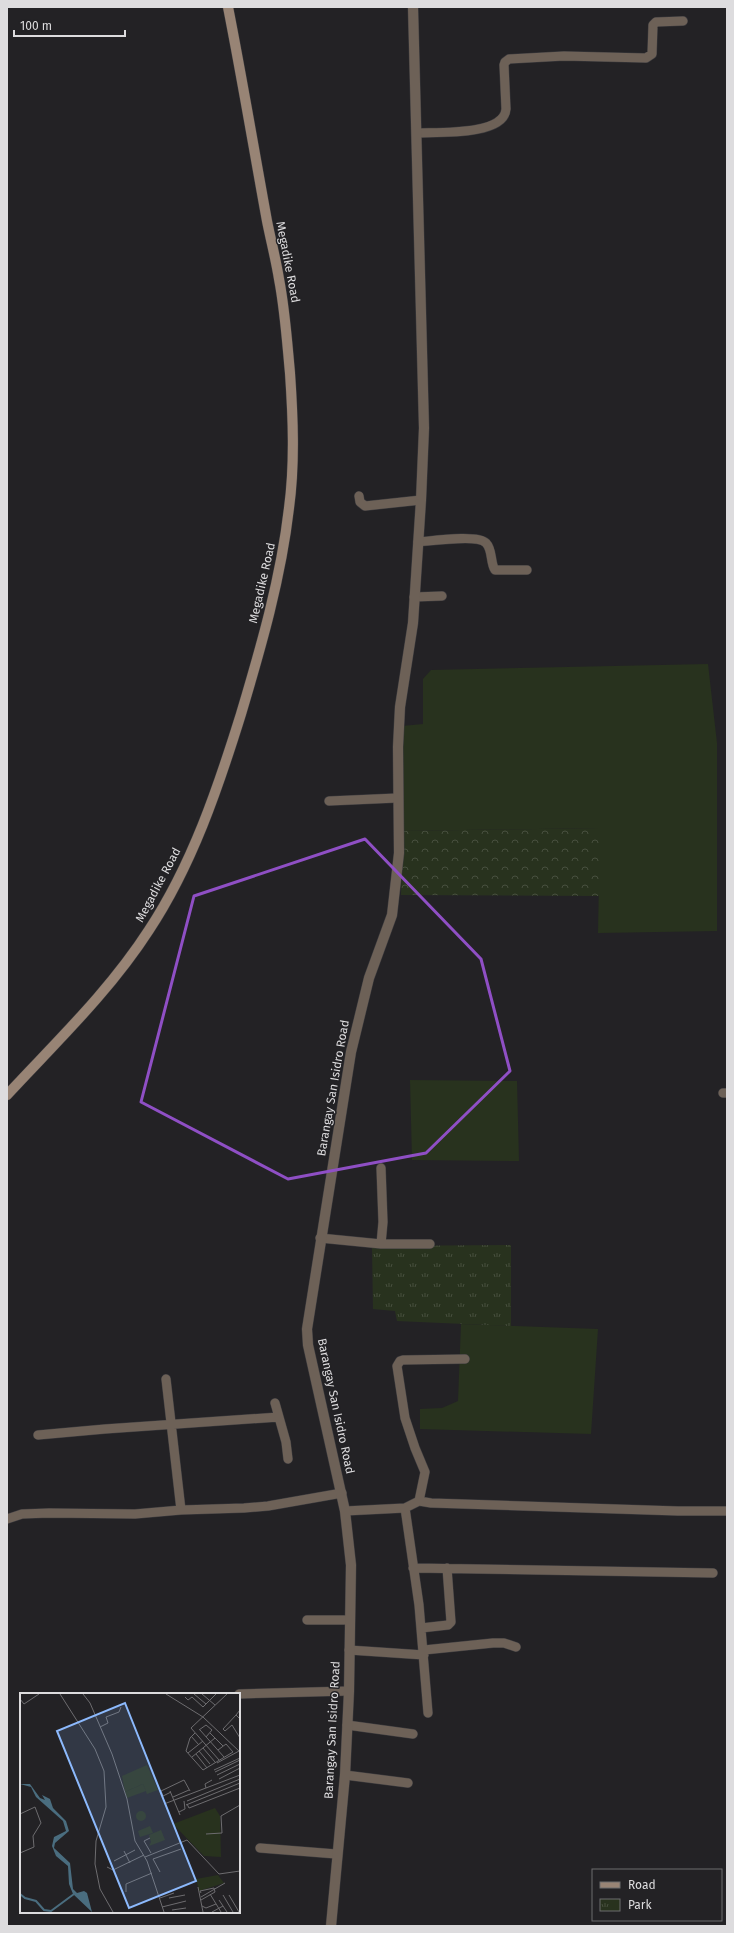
<svg xmlns="http://www.w3.org/2000/svg" width="734" height="1933" viewBox="0 0 734 1933" font-family="'Fira Sans',sans-serif">
<style>
.grass{fill:#28321e}
.forest{fill:url(#forest-crowns)}
.park{fill:url(#park-tufts)}
.lines{fill:none;stroke-linecap:round;stroke-linejoin:round}
.minor-casing{stroke:#3d3c3f;stroke-width:10}
.tertiary-casing{stroke:#3d3c3f;stroke-width:11}
.secondary-casing{stroke:#3d3c3f;stroke-width:11}
.minor{stroke:#6d6157;stroke-width:9}
.tertiary{stroke:#6d6157;stroke-width:10}
.secondary{stroke:#988475;stroke-width:10}
.marked{fill:none;stroke:#8f4fc5;stroke-width:3;stroke-linejoin:round}
.labels{text-anchor:middle;dominant-baseline:central;stroke-width:3;stroke-linejoin:round;paint-order:stroke}
.street-label{font-size:12px;fill:#dddcde;stroke:#232225}
.inset-river{fill:none;stroke:#4a6d7f;stroke-width:2}
.inset-road{fill:none;stroke:#6d6c6f;stroke-width:1}
.view{fill:#8cb9fc;fill-opacity:0.15;stroke:#8cb9fc;stroke-width:2}
.inset-edge{fill:none;stroke:#dddcde;stroke-width:2}
</style>
<defs>
<pattern id="forest-crowns" width="20" height="18" patternUnits="userSpaceOnUse"><rect width="20" height="18" fill="#28321e"/><path d="M2 6a3 3 0 1 1 6 0M12 15a3 3 0 1 1 6 0" fill="none" stroke="#474f3e"/></pattern>
<pattern id="park-tufts" width="24" height="20" patternUnits="userSpaceOnUse"><rect width="24" height="20" fill="#28321e"/><path d="M3 7l-1-3M5 7V3M7 7l1-3M15 17l-1-3M17 17v-4M19 17l1-3" fill="none" stroke="#474f3e"/></pattern>
</defs>
<rect width="100%" height="100%" fill="#232225"/>
<path class="grass" d="M 708,664 L 717,743 L 717,931 L 598,933 L 600,828 L 403,831 L 402,726 L 423,724 L 423,679 L 431,670 Z
M 410,1080 L 517,1081 L 519,1161 L 412,1160 Z
M 461,1324 L 598,1329 L 591,1434 L 420,1429 L 420,1409 L 442,1408 L 458,1401 Z"/>
<path class="forest" d="M 600,828 L 600,896 L 401,895 L 403,831 Z"/>
<path class="park" d="M 511,1245 L 511,1326 L 397,1321 L 395,1311 L 373,1309 L 372,1246 Z"/>
<g class="lines">
<g class="minor-casing">
<path id="minor" d="M 417,133 C 437,132 504,136 506,109 L 504,65 L 505,62 L 509,59 L 564,56 L 646,58 L 652,54 L 653,25 L 656,22 L 683,21
M 359,496 L 360,502 L 365,506 L 421,500
M 418,542 C 431,541 478,534 486,543 C 493,550 490,563 495,570 L 527,570
M 414,597 L 442,596
M 329,801 L 397,798
M 723,1093 L 727,1093
M 381,1168 L 383,1222 L 381,1244
M 320,1238 L 381,1244 L 430,1244
M 166,1379 L 181,1510
M 275,1403 L 286,1442 L 288,1459
M 38,1435 L 105,1429 L 279,1417
M 419,1501 L 425,1472 L 415,1448 L 405,1418 L 397,1366 L 400,1361 L 403,1360 L 465,1359
M 405,1508 L 419,1605 L 428,1713
M 345,1511 L 405,1508 L 419,1501 L 431,1503 L 678,1511 L 727,1511
M 7,1519 L 22,1514 L 49,1513 L 135,1514 L 181,1510 L 244,1508 L 268,1506 L 342,1493
M 413,1568 L 713,1573
M 307,1620 L 350,1620
M 421,1628 L 448,1625 L 451,1622 L 447,1568
M 349,1650 L 424,1655
M 424,1650 L 493,1643 L 504,1643 L 516,1647
M 239,1694 L 349,1691
M 347,1725 L 413,1734
M 345,1775 L 408,1783
M 260,1848 L 336,1854"/>
</g>
<g class="tertiary-casing">
<path id="tertiary" d="M 331,1926 L 345,1775 L 349,1691 L 351,1565 L 345,1511 L 308,1345 L 307,1329 L 351,1052 L 369,978 L 392,915 L 399,853 L 398,747 L 400,707 L 413,623 L 421,500 L 424,428 L 413,7"/>
</g>
<g class="secondary-casing">
<path id="secondary" d="M 7,1095 C 56,1042 109,992 149,930 C 192,865 218,788 241,714 C 261,647 281,578 289,508 C 295,463 293,417 290,373 C 287,341 285,310 279,279 C 276,260 271,241 267,221 C 254,150 242,78 228,7"/>
</g>
<use href="#minor" class="minor"/>
<use href="#tertiary" class="tertiary"/>
<use href="#secondary" class="secondary"/>
</g>
<path class="marked" d="M 365,839 L 481,959 L 510,1071 L 426,1153 L 288,1179 L 141,1102 L 194,896 Z"/>
<g class="labels">
<g class="street-label">
<text transform="translate(288 262) rotate(79)">Megadike Road</text>
<text transform="translate(262 583) rotate(-77)">Megadike Road</text>
<text transform="translate(158 885) rotate(-62)">Megadike Road</text>
<text transform="translate(333 1088) rotate(-80)">Barangay San Isidro Road</text>
<text transform="translate(336 1406) rotate(78)">Barangay San Isidro Road</text>
<text transform="translate(332 1730) rotate(-87)">Barangay San Isidro Road</text>
</g>
</g>
<g transform="translate(20 1693)">
<rect width="220" height="220" fill="#232225"/>
<path d="M 127,72 L 138,97 L 127,101 L 123,91 L 105,99 L 102,83 ZM116 123a5 5 0 1 1 10 0a5 5 0 1 1-10 0ZM 141,137 L 145,147 L 129,153 L 131,149 L 129,142 Z" fill="#28321e"/>
<path d="M 123,91 L 126,98 L 107,105 L 105,99 Z" fill="#28321e"/>
<path d="M 198,182 L 204,190 L 179,198 L 176,186 Z" fill="#28321e"/>
<path d="M 195,115 L 200,123 L 201,164 L 184,163 L 153,131 ZM 130,133 L 133,140 L 120,144 L 118,138 Z" fill="#28321e"/>
<path d="M 0,91 L 10,91 L 20,105 L 25,107 L 22,102 L 30,106 L 33,115 L 46,128 L 49,138 L 35,150 L 34,155 L 50,170 L 53,196 L 57,200 L 64,198 L 67,200 L 72,219 L 53,201 L 49,191 L 48,173 L 36,163 L 32,153 L 34,144 L 46,138 L 43,128 L 16,104 L 11,94 Z" fill="#4a6d7f"/>
<path class="inset-river" d="M 0,201 L 5,205 L 16,208 L 24,217 L 31,218 L 54,201"/>
<path class="inset-road" d="M 40,1 L 75,56 L 84,78 L 86,114 L 76,148 L 75,171 L 80,196 L 93,219M 63,1 L 70,10 L 92,61 L 107,106 L 115,148 L 127,168 L 144,219M 146,1 L 183,24 L 220,59M 174,1 L 186,11M 182,1 L 195,12M 165,4 L 168,7 L 172,4 L 183,14 L 196,1M 0,6 L 4,11 L 19,1M 220,17 L 216,22 L 220,26M 212,32 L 205,38 L 203,36 L 216,22M 212,32 L 220,45M 80,34 L 88,30 L 86,24 L 99,19 L 101,14M 179,37 L 186,32 L 192,37 L 186,44M 180,37 L 204,64M 175,40 L 170,45 L 166,58 L 183,77 L 213,59 L 206,51 L 198,57M 190,40 L 203,53M 171,43 L 179,52M 183,55 L 195,69M 179,58 L 190,71M 168,60 L 183,48M 176,61 L 187,75M 172,64 L 195,45M 199,67 L 171,35 L 207,1M 197,70 L 219,58M 194,77 L 220,65M 195,79 L 220,67M 197,82 L 220,71M 199,86 L 220,75M 186,95 L 185,91 L 192,87M 150,98 L 160,122M 151,99 L 143,103 L 141,98 L 164,87 L 170,98M 153,104 L 169,97M 167,108 L 220,86M 144,111 L 220,82M 167,111 L 169,115 L 220,95M 166,112 L 220,90M 159,119 L 165,116 L 164,108M 0,121 L 15,114 L 21,130 L 13,143 L 14,154 L 0,160M 186,141 L 202,140 L 201,123 L 220,112M 130,145 L 124,148 L 131,160M 104,158 L 110,170M 125,164 L 167,147 L 199,181 L 220,178M 133,166 L 161,156M 133,166 L 140,179M 94,168 L 115,157M 87,174 L 93,177 L 124,162M 178,194 L 183,219M 106,199 L 106,191 L 132,180M 181,200 L 180,198 L 194,195M 190,201 L 201,219M 203,202 L 213,219M 209,202 L 219,219M 181,204 L 205,190M 140,205 L 154,200M 149,205 L 165,202M 181,207 L 195,199 L 194,195M 199,207 L 207,219M 182,213 L 186,215 L 196,211M 142,214 L 166,208M 152,217 L 166,215M 192,219 L 203,213"/>
<path class="view" d="M 105,10 L 176,188 L 109,215 L 37,38 Z"/>
<rect width="220" height="220" class="inset-edge"/>
</g>
<rect width="734" height="1933" fill="none" stroke="#dddcde" stroke-width="16"/>
<rect x="592" y="1869" width="130" height="52" fill="#232225" stroke="#6d6c6f"/>
<rect x="600" y="1882" width="20" height="6" fill="#988475" stroke="#6d6c6f"/>
<text x="628" y="1889" font-size="12" fill="#dddcde">Road</text>
<rect x="600" y="1899" width="20" height="12" fill="url(#park-tufts)" stroke="#6d6c6f"/>
<text x="628" y="1909" font-size="12" fill="#dddcde">Park</text>
<path d="M14 30v6h111v-6" fill="none" stroke="#dddcde" stroke-width="2"/>
<text x="20" y="30" font-size="12" fill="#dddcde" stroke="#232225" stroke-width="3" paint-order="stroke">100 m</text>
</svg>
